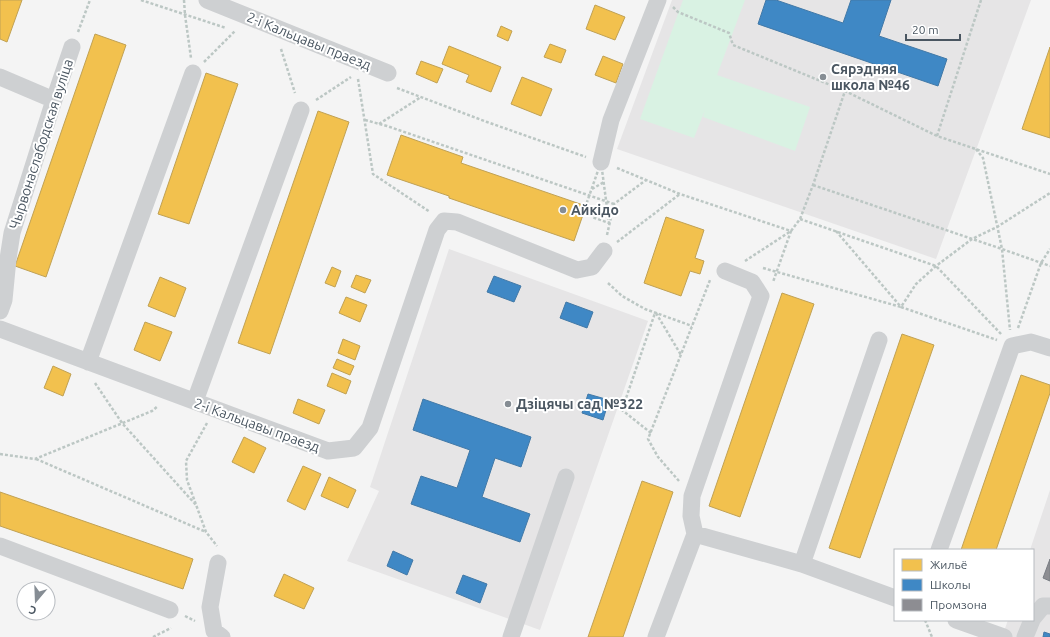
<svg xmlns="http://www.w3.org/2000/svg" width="1050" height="637" viewBox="0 0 1050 637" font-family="Ubuntu,sans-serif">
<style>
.education{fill:#e6e5e6}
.green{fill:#d9f2e3}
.homes{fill:#f2c14e;stroke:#c0a154}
.schools{fill:#3f88c5;stroke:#4279a7}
.industry{fill:#8d8d92;stroke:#797c83}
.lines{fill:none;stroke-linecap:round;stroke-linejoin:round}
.path{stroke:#bcc7c4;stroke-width:2.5;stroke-dasharray:3 2;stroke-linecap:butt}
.minor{stroke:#ced0d2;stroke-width:17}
.poi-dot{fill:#868d94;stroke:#fff;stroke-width:1.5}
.labels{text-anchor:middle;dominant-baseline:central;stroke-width:4;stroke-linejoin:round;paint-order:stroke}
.street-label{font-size:14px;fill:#4a5661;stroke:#fff}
.poi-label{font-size:14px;font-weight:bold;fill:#4a5661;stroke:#fff;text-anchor:start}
</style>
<rect width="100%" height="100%" fill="#f4f4f4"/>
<path class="education" d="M 672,0 L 1031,0 L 936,259 L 617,149 Z
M 449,249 L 648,321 L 540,630 L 347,561 L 379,491 L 370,487 Z
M 1050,490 L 1050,637 L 1002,637 L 1008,620 L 1033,620 L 1033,550 L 1030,550 Z"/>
<path class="green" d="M 683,0 L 745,0 L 717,75 L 810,107 L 795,151 L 703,117 L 705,110 L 694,138 L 640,119 Z"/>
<path class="homes" d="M 0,0 L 22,0 L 7,42 L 0,39 Z
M 595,5 L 625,17 L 615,40 L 586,29 Z
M 501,26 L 512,31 L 508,41 L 497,36 Z
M 95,34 L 126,45 L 46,277 L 15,266 Z
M 550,44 L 566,50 L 561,63 L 544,57 Z
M 449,46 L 501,67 L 491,92 L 466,82 L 469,75 L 442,64 Z
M 1050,47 L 1050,138 L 1022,129 Z
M 603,56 L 623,64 L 616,83 L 595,75 Z
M 421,61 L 443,69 L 437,83 L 416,74 Z
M 206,73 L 238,84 L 189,224 L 158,214 Z
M 522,77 L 552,89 L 541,116 L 511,104 Z
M 318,111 L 349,122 L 270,354 L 238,343 Z
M 401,135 L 463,157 L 461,163 L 586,206 L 574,241 L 449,198 L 449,196 L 387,175 Z
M 666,217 L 704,230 L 695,258 L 704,261 L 700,274 L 690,271 L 681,296 L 644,283 Z
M 332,267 L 341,271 L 335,287 L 325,283 Z
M 356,275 L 371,280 L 365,293 L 351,287 Z
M 160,277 L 186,288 L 175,317 L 148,306 Z
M 782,293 L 814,304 L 740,517 L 709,506 Z
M 346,297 L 367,305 L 360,322 L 339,313 Z
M 145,322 L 172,332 L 160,361 L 134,350 Z
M 902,334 L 934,345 L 860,558 L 829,548 Z
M 343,339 L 360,346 L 355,360 L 338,353 Z
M 337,359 L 354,366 L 350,375 L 333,368 Z
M 53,366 L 71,374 L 63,396 L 44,388 Z
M 332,373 L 351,381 L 346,394 L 327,386 Z
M 1021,375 L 1050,385 L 1050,393 L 996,550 L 961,550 Z
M 298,399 L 325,410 L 319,424 L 293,413 Z
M 244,437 L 266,448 L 254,473 L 232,462 Z
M 303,466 L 321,474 L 305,510 L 287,501 Z
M 329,477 L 356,490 L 348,508 L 321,496 Z
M 642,481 L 673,492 L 623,637 L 588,637 Z
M 0,492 L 193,559 L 183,589 L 0,526 Z
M 284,574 L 314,588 L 304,609 L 274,596 Z"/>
<path class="schools" d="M 766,0 L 776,0 L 843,23 L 851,0 L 891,0 L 879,36 L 947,59 L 938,86 L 758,24 Z
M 494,276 L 521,286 L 514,302 L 487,292 Z
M 566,302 L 593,312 L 587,328 L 560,318 Z
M 588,394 L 609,400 L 603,420 L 582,413 Z
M 423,399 L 531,437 L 521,467 L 495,458 L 482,497 L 530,514 L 520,542 L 411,504 L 421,476 L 457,488 L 470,450 L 413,430 Z
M 393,551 L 413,560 L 407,575 L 387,566 Z
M 463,575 L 487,584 L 480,603 L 456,593 Z
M 1044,632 L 1050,634 L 1050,637 L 1043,637 Z"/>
<path class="industry" d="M 1050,559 L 1050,581 L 1043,578 Z"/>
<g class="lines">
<path class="path" d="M 141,0 L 226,28
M 184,0 L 185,15 L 191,58
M 673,7 L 678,12 L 729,33 L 733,45 L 845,91
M 78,32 L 90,0
M 281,49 L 295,93
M 204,62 L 235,31
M 358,79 L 373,174 L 430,212
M 397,88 L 487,122 L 586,157
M 316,100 L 351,77
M 365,120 L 387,126 L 614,204
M 379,124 L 421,97
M 937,136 L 981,0
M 976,149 L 983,158 L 1002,249 L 1010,330
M 601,162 L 609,223 L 592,217 L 595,209 L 586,205 Z
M 617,168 L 680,194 L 791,231 L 773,282
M 813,185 L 1002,249 L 1050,266
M 592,189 L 604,182
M 800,219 L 936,266 L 1002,335
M 836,231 L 901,307 L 997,340
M 607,235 L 614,204 L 646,180
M 617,242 L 680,194
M 745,261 L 791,231 L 800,219 L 813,185 L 845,91 L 937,136 L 1050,174
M 763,268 L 901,307 L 916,284 L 936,266 L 972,239 L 997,227 L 1050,193
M 608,283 L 622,296 L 645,309 L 692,326
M 656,313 L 681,355
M 1018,328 L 1041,263 L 1050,249
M 95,383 L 122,423 L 196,505
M 207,423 L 186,461 L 187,480 L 206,532 L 217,546
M 651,433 L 622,410 L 655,313
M 0,454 L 35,459 L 152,411 L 158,406
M 36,459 L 206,532
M 679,481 L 658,457 L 648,439 L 710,280
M 185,616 L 195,621
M 925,620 L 932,637
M 153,637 L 171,628"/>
<path class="minor" d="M 207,0 L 388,73
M 0,77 L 54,100
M 601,162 L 611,120 L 658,0
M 0,311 L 4,300 L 8,259 L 12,233 L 54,100 L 72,47
M 0,329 L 328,451 L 354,448 L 370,428 L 437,230 L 444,221 L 457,222 L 577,270 L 592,267 L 604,251
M 88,362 L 193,73
M 195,401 L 301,110
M 695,534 L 802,564 L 895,598
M 0,546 L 170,610
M 939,550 L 1012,346 L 1031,342 L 1050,348
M 218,563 L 210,607 L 214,631 L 222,637
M 802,564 L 879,340
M 1033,618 L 1043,606 L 1050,606
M 956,620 L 1004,637
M 511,637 L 566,477
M 656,637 L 695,534 L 691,516 L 692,496 L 761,296 L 752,282 L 725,271
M 1025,637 L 1032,620"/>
</g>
<g class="poi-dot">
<circle cx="823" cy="77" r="4"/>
<circle cx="563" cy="210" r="4"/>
<circle cx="508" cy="404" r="4"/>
</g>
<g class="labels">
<g class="street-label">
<text transform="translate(309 41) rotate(22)">2-і Кальцавы праезд</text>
<text transform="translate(41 144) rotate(-72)">Чырвонаслабодская вуліца</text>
<text transform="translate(257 425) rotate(20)">2-і Кальцавы праезд</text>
</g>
<g class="poi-label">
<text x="831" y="69">Сярэдняя<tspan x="831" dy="16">школа №46</tspan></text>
<text x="571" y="210">Айкідо</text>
<text x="516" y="404">Дзіцячы сад №322</text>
</g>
</g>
<rect x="894" y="549" width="140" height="72" fill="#ffffff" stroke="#b7bbc0"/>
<rect x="902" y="559" width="20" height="12" fill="#f2c14e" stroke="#b7bbc0"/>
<text x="930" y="569" font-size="12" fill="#4a5661">Жильё</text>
<rect x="902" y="579" width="20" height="12" fill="#3f88c5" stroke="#b7bbc0"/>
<text x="930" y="589" font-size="12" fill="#4a5661">Школы</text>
<rect x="902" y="599" width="20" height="12" fill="#8d8d92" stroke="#b7bbc0"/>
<text x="930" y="609" font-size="12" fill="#4a5661">Промзона</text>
<g transform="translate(36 601) rotate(199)"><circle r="19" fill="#ffffff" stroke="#b7bbc0"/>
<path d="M0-3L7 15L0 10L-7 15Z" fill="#868d94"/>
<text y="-6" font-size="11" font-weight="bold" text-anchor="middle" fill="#4a5661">С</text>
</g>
<path d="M906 34v6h54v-6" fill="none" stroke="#4a5661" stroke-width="2"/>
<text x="912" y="34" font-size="12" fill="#4a5661" stroke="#ffffff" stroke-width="3" paint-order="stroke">20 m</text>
</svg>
